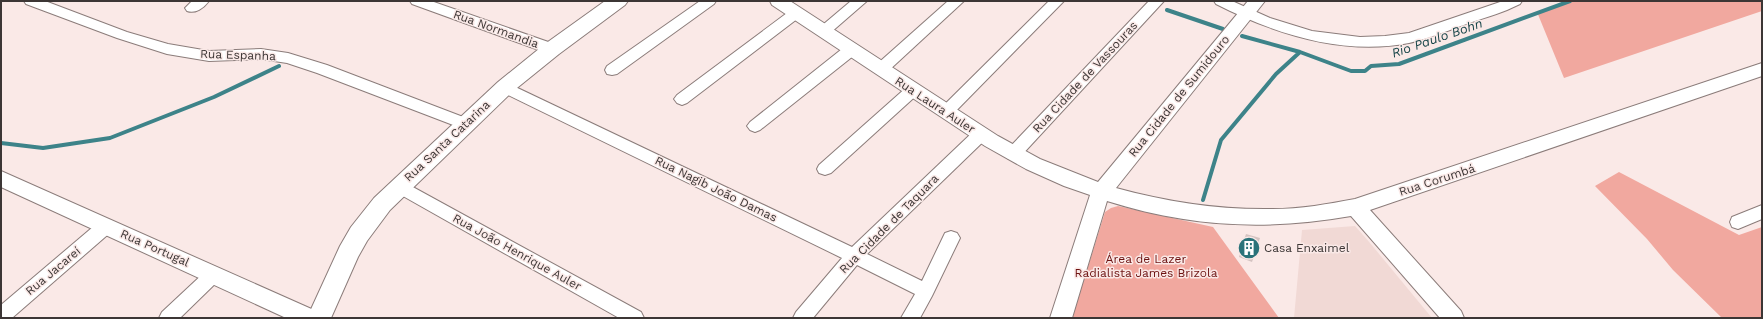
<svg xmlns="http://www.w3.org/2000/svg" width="1763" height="319" viewBox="0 0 1763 319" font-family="'Work Sans',sans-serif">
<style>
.built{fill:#f1d9d5}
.green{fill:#f1a89f}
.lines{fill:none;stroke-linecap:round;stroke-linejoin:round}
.stream{stroke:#3d8389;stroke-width:4}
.building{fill:#d4c3c1}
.minor-casing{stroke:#8b7c7a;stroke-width:2}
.tertiary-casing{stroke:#8b7c7a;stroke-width:2}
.secondary-casing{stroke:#8b7c7a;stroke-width:2}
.minor{fill:#fff;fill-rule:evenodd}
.tertiary{fill:#fff;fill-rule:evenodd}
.secondary{fill:#fff;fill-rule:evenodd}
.labels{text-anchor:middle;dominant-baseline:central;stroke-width:3;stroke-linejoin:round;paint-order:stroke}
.street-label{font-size:12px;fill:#3c3635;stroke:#fae9e7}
.poi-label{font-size:12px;fill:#3c3635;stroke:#fae9e7;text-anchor:start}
.park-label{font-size:12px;fill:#6d1312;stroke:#fae9e7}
.water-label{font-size:13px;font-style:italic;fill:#164448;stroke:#fae9e7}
</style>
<rect width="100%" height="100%" fill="#fae9e7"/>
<path class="built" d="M 1355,226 L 1370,243 L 1432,318 L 1294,318 L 1302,230 Z"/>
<path class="green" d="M 1569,1 L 1762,1 L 1762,11 L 1564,78 L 1537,12 Z
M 1619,172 L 1739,235 L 1762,227 L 1762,318 L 1722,318 L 1673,270 L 1647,239 L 1595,186 Z
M 1118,206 L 1213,227 L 1279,318 L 1072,318 L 1105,212 L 1111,208 Z"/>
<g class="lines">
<path class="stream" d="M 1167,10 L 1223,29
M 1242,36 L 1300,52 L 1351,71 L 1365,71 L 1371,66 L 1399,64 L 1570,1
M 1,143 L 43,148 L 110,138 L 214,97 L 279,66
M 1203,200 L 1221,140 L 1276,74 L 1300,52"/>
</g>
<path class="building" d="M 1246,234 L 1260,238 L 1252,262 L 1239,257 Z"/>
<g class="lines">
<g class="minor-casing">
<path id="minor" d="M 24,1 L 45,1 L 127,32 L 168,44 L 209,51 L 261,49 L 288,53 L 327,65 L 471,120 L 474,124 L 471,128 L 466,130 L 461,128 L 317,73 L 287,63 L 261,59 L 209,61 L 167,54 L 117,38 L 26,4 Z
M 192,1 L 209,1 C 204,8 195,14 187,11 L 185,8 Z
M 410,1 L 431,1 L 557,45 L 559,49 L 557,53 L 552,54 L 547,53 L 412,4 Z
M 700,1 L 716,1 L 714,4 L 617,74 L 612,75 L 607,74 L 605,70 L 607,66 Z
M 851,1 L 867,1 L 829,34 L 824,36 L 819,34 L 817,31 L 819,28 Z
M 948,1 L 964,1 L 886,73 L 881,74 L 876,73 L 874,69 L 876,65 Z
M 1049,1 L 1064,1 L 951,116 L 946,118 L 941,116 L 938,112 L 941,108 Z
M 1149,1 L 1164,1 L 1019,158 L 1013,160 L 1007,158 L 1005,154 L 1007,150 Z
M 1214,1 L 1232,1 L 1270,18 L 1312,31 L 1360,37 L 1385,36 L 1409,33 L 1503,1 L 1522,1 L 1520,4 L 1507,10 C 1492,16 1477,20 1461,26 C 1444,32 1427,39 1409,43 C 1342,56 1275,34 1216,4 Z
M 796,8 L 801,10 L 803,13 L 801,16 L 687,103 L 682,105 L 677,103 L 674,99 L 677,95 L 791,10 Z
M 852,44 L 857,45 L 859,49 L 857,53 L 760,130 L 755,132 L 750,130 L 747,126 L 750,122 L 847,45 Z
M 505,82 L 852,247 L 975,130 L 981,128 L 987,130 L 989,134 L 987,138 L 867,254 L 922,281 L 945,233 L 951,231 L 957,233 L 960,238 L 932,296 L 920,318 L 901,318 L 915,294 L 857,265 L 813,318 L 793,318 L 796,312 L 842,258 L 500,91 L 497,87 L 500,83 Z
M 913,85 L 918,86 L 921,90 L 918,94 L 831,173 L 825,175 L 819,173 L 817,169 L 819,165 L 908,86 Z
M 400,180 L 641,312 L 644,318 L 619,318 L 394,191 L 392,186 L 394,181 Z
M 1762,205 L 1762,219 L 1738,229 L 1732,227 L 1730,222 L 1732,217 Z
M 106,219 L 112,221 L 114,226 L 112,231 L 12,318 L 1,318 L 1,305 L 100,221 Z
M 213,268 L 219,270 L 222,275 L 219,280 L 180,318 L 159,318 L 162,312 L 207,270 Z"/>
</g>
<g class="tertiary-casing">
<path id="tertiary" d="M 770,1 L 790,1 L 998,136 L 1040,159 L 1098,182 L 1248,1 L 1265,1 L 1116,188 C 1167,202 1219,210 1273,209 C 1301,209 1328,204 1355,199 L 1762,63 L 1762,76 L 1370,210 L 1461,311 L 1464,318 L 1440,318 L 1351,216 C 1266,231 1189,227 1107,201 L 1072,318 L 1050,318 L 1090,195 L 1064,186 L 1026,169 L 985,146 L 772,5 Z
M 1,171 L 316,311 L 319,318 L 286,318 L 1,187 Z"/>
</g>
<g class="secondary-casing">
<path id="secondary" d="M 605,1 L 628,1 L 625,5 L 559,54 L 512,92 L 390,210 L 367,241 L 358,257 L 331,318 L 307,318 L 340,246 L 351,227 L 374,198 L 498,82 L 545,44 Z"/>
</g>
<use href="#minor" class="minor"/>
<use href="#tertiary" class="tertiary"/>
<use href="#secondary" class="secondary"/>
</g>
<defs>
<g id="building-disc" transform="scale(1.15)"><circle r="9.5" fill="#2a737a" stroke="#fae9e7"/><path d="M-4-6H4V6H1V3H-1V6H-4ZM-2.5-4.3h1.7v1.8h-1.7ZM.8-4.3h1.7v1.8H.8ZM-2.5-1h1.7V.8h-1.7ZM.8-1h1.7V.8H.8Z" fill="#fff"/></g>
</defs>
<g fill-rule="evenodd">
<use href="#building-disc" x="1249" y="248"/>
</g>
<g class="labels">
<g class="street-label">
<text transform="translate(496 29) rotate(20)">Rua Normandia</text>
<text transform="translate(238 55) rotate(2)">Rua Espanha</text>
<text transform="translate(1085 77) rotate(-47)">Rua Cidade de Vassouras</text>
<text transform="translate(1179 96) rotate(-51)">Rua Cidade de Sumidouro</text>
<text transform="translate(935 105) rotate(33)">Rua Laura Auler</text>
<text transform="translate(447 141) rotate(-43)">Rua Santa Catarina</text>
<text transform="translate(1437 180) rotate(-18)">Rua Corumbá</text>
<text transform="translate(716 189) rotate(26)">Rua Nagib João Damas</text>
<text transform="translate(889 224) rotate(-45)">Rua Cidade de Taquara</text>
<text transform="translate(155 248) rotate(24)">Rua Portugal</text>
<text transform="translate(517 252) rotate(29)">Rua João Henrique Auler</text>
<text transform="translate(53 271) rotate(-40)">Rua Jacareí</text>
</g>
<g class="poi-label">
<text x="1264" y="248">Casa Enxaimel</text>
</g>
<g class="park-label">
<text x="1146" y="259">Área de Lazer<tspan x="1146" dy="14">Radialista James Brizola</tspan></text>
</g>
<g class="water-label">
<text transform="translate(1437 38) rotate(-19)">Rio Paulo Bohn</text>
</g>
</g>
<rect width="1763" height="319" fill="none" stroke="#3c3635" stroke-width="4"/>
</svg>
